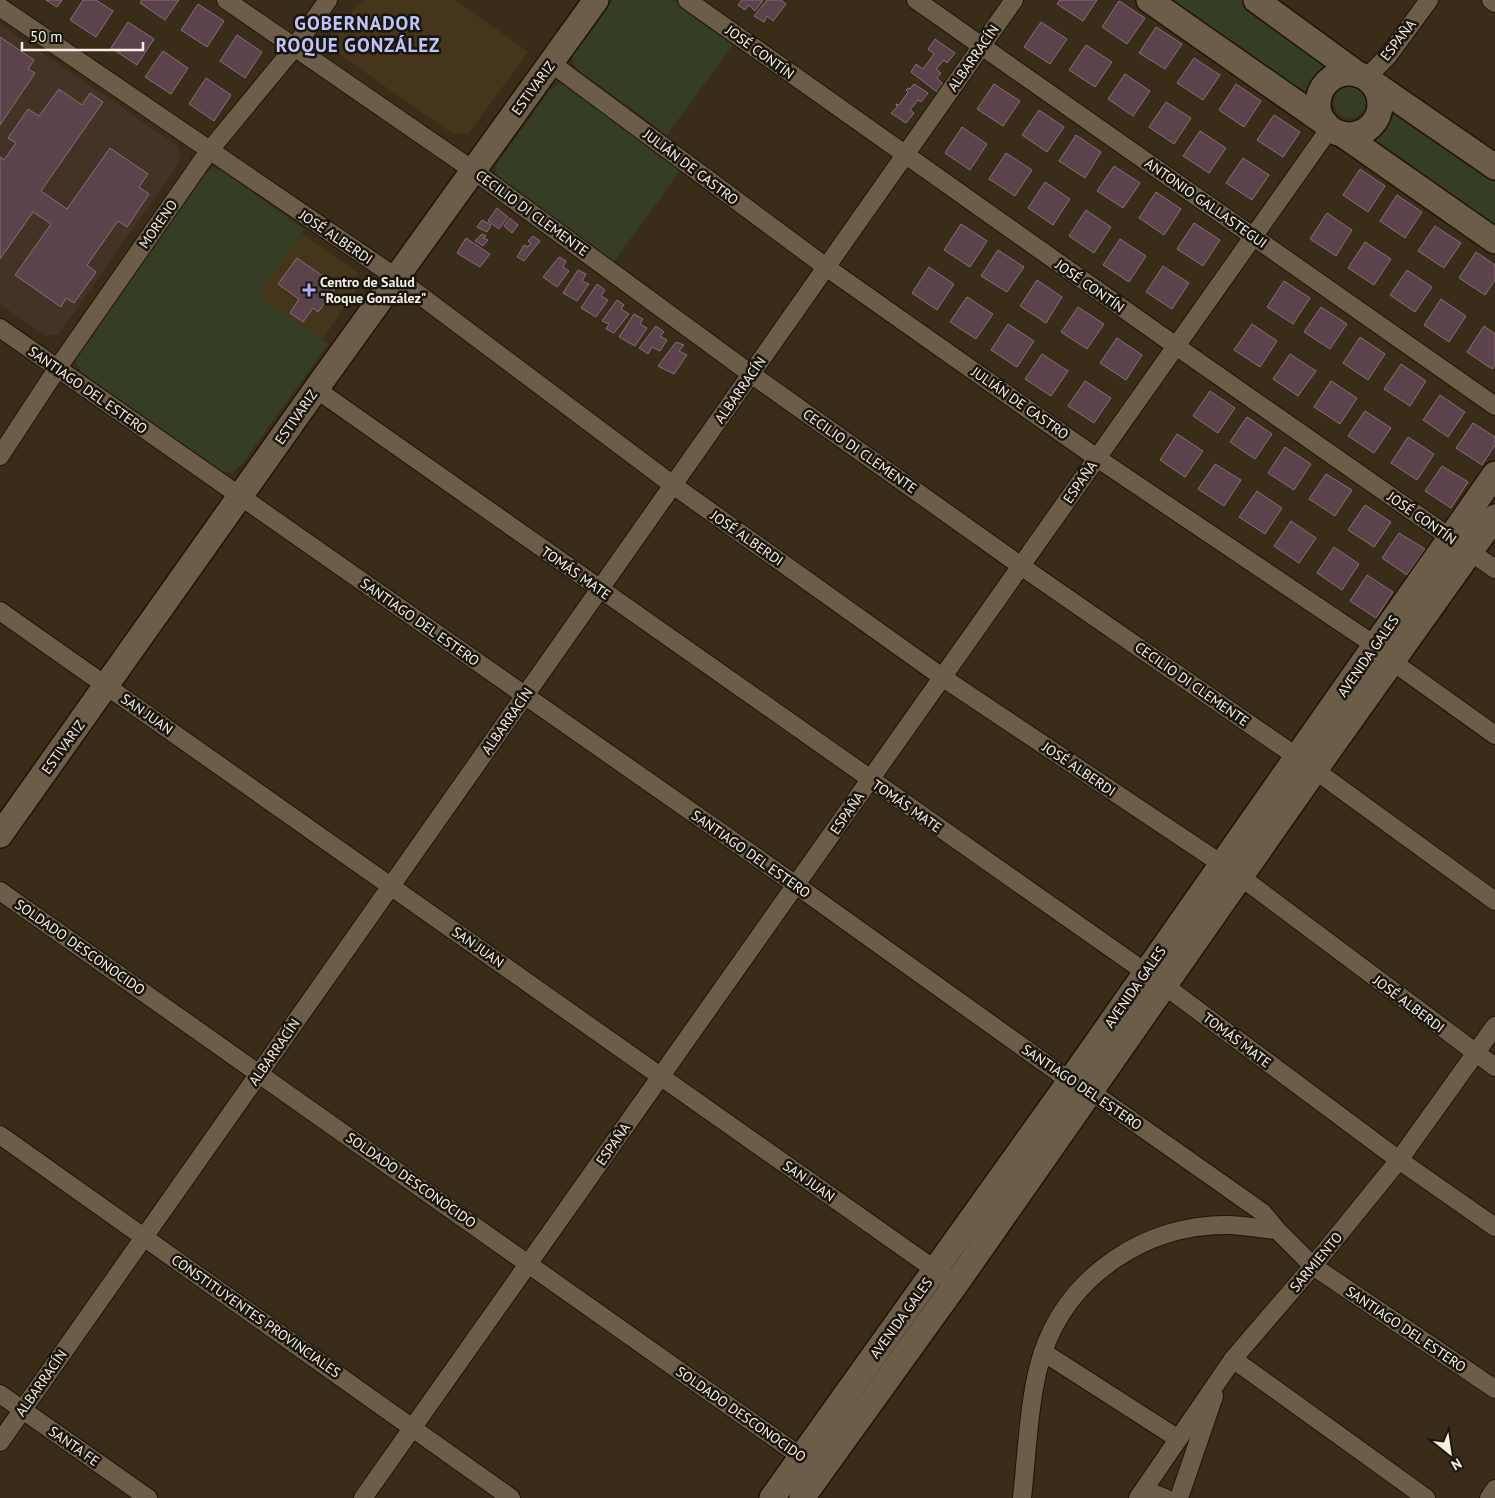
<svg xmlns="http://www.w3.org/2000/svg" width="1495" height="1498" viewBox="0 0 1495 1498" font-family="'PT Sans',sans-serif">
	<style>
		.built { fill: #45361b }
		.education { fill: #423326 }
		.green { fill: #353e24 }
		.building { fill: #5c434b; stroke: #886d76 }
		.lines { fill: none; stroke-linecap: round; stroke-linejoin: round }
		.street-casing { stroke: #201503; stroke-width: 20 }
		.secondary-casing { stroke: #201503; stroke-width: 28 }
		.street { stroke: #6b5d48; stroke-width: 18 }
		.secondary { stroke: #6b5d48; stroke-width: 25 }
		.poi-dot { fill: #a8b0fc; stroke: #1b160d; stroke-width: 2 }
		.labels { text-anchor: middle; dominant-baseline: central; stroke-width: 5; stroke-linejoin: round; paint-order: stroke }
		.street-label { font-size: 14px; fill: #f9f1e5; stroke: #1b160d }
		.poi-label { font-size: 14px; font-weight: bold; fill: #f9f1e5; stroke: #1b160d; text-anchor: start }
		.district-label { font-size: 19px; font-weight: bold; letter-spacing: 1px; fill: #bec5fe; stroke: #1b160d }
	</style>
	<rect width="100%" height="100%" fill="#392d19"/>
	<!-- built -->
	<g class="built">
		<path d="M363,0H455L528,52L469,133L453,134L323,43Z"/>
		<path d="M301,233L357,272L360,285L322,340L258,294Z"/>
	</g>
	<!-- education -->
	<path class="education" d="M0,24L178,146L181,160L59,334L46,336L0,304Z"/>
	<!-- green -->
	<g class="green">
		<path d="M613,0H674L734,43L667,135L577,69L573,63V55Z"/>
		<path d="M1168,0H1241L1336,66L1319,81L1312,100Z"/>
		<path d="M558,84L567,86L682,168L613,263L502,183L496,175V165L550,90Z"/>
		<circle cx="1350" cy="102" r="16"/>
		<path d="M1389,103L1495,178V229L1366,138L1382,125Z"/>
		<path d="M214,168L222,171L304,229L258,294L328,344L242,464L232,473L219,471L82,373L76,364L77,354L206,173Z"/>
	</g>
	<!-- building -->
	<g class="building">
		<path d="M46,0H62L57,7Z"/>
		<path d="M83,0H96L113,11L96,37L70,20Z"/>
		<path d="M142,0H179L165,20L140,3Z"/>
		<path d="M742,0H763L755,11L749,5L745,10L738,5Z"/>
		<path d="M767,0H781L786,4L773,21L767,16L764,22L754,16Z"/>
		<path d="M1060,0H1097L1083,21L1057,4Z"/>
		<path d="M1119,1L1145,18L1127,44L1102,27Z"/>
		<path d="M198,4L224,21L207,47L181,30Z"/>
		<path d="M128,22L154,39L137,65L111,48Z"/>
		<path d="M1041,22L1067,39L1050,64L1024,47Z"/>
		<path d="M1156,27L1182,44L1165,69L1139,53Z"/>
		<path d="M237,35L262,52L245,78L220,61Z"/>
		<path d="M0,37L34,60L28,69L35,73L0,125Z"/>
		<path d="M935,39L955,53L947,63L944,60L936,69L941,73L937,78L944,85L937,92L911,72L916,64L923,69L934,54L928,49Z"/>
		<path d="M1086,45L1112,62L1095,87L1069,70Z"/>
		<path d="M163,51L188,68L171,94L145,77Z"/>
		<path d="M1194,58L1220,75L1203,100L1177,83Z"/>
		<path d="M1125,74L1150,91L1133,116L1108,99Z"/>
		<path d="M206,78L231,95L214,121L189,104Z"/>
		<path d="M914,84L928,93L921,102L918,100L910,110L914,113L906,123L891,113L897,107L896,104L899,105L908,92L906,90L908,88L910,89Z"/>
		<path d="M994,84L1020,101L1003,126L977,109Z"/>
		<path d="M1236,84L1261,101L1244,127L1219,110Z"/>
		<path d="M59,89L82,105L90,93L103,102L41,191L67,209L110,148L148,174L139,187L149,194L127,227L118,221L87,265L96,272L74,303L66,298L61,307L15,275L51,224L33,212L0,259V157L4,160L16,143L8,138L28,109L39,116Z"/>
		<path d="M1166,102L1191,118L1174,144L1149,127Z"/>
		<path d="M1039,110L1064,127L1047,152L1022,135Z"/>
		<path d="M1274,115L1300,132L1283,157L1257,140Z"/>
		<path d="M962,127L987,144L970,170L945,153Z"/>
		<path d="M1200,131L1226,148L1209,173L1183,156Z"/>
		<path d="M1076,135L1101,152L1085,178L1059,161Z"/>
		<path d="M1006,153L1032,170L1015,196L989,179Z"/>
		<path d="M1243,158L1269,175L1252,200L1226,183Z"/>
		<path d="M1114,166L1140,183L1123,208L1097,191Z"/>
		<path d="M1360,169L1385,186L1368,212L1343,195Z"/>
		<path d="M1045,182L1070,199L1053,225L1028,208Z"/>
		<path d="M1156,192L1181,209L1164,235L1139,218Z"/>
		<path d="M1397,195L1422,212L1405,238L1380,221Z"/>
		<path d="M497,208L508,217L499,229L488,221Z"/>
		<path d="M1086,210L1111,227L1094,253L1069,236Z"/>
		<path d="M1327,213L1352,230L1336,256L1310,239Z"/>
		<path d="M510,218L518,225L512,233L504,226Z"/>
		<path d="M482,220L491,225L487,232L477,227Z"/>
		<path d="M1194,223L1220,240L1203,266L1177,249Z"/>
		<path d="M961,224L987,241L970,267L944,250Z"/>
		<path d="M1435,226L1461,243L1444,268L1418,251Z"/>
		<path d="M482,234L486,236L483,238L488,240L483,246L475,241Z"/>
		<path d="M533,236L540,241L524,261L517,257L524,245L528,247L531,243L528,241Z"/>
		<path d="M466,238L490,254L480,267L457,253Z"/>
		<path d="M1120,239L1146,256L1129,282L1103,265Z"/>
		<path d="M1365,242L1391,259L1374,285L1348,268Z"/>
		<path d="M998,250L1024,267L1007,292L981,276Z"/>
		<path d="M1476,252L1495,265V280L1485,295L1459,278Z"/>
		<path d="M559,257L566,261L563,267L569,271L557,287L543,277Z"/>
		<path d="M297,258L337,286L318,312L313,308L303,322L290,313L299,299L278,284Z"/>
		<path d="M1163,266L1189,283L1172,309L1146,292Z"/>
		<path d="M929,267L954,284L937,310L912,293Z"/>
		<path d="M578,270L586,274L582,281L589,284L577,301L563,293Z"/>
		<path d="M1407,270L1432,287L1415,312L1390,295Z"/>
		<path d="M1037,280L1062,297L1046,323L1020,306Z"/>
		<path d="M1284,281L1310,298L1293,324L1267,307Z"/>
		<path d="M597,284L605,290L601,296L608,300L596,317L581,308Z"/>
		<path d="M967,297L993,314L976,339L950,322Z"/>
		<path d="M1441,299L1466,316L1449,342L1424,325Z"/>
		<path d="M617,300L624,305L621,309L629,314L614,333L606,329L609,324L602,321Z"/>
		<path d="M1078,307L1104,324L1087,349L1061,332Z"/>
		<path d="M1321,307L1347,324L1330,349L1304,332Z"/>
		<path d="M634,314L643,319L640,324L647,328L635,346L619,337Z"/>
		<path d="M1008,324L1034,341L1017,367L991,350Z"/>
		<path d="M1252,324L1277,341L1260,367L1234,350Z"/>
		<path d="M656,326L664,332L660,336L667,340L660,351L652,347L648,354L639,348Z"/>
		<path d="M1484,326L1495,334V365L1492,369L1467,352Z"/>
		<path d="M1360,337L1385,354L1368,380L1343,363Z"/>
		<path d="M1117,338L1142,355L1126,380L1100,363Z"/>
		<path d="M676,342L684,345L679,351L687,355L674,374L658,366Z"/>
		<path d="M1042,354L1068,371L1051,396L1025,379Z"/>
		<path d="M1290,354L1316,371L1298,396L1273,379Z"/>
		<path d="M1401,364L1426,381L1410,406L1384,389Z"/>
		<path d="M1085,381L1111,398L1094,423L1068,406Z"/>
		<path d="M1331,381L1357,398L1340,424L1314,407Z"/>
		<path d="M1210,391L1235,408L1218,433L1193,416Z"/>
		<path d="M1440,395L1465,412L1448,437L1423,420Z"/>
		<path d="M1365,411L1391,428L1374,453L1348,436Z"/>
		<path d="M1247,417L1272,434L1255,459L1230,442Z"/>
		<path d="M1473,423L1495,437V445L1482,465L1456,448Z"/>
		<path d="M1177,434L1203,451L1185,477L1160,460Z"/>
		<path d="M1408,437L1434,454L1417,480L1391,463Z"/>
		<path d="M1285,447L1311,464L1294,490L1268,473Z"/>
		<path d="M1215,464L1241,480L1224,506L1198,489Z"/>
		<path d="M1442,466L1468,482L1451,508L1425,491Z"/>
		<path d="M1326,474L1352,490L1335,516L1309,499Z"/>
		<path d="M1257,491L1282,508L1265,534L1239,517Z"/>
		<path d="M1365,505L1391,522L1374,547L1348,530Z"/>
		<path d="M1291,521L1316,538L1299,563L1274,546Z"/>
		<path d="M1399,533L1425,549L1407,575L1382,558Z"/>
		<path d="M1334,547L1359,564L1342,590L1317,573Z"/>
		<path d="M1367,575L1393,592L1376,618L1350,601Z"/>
	</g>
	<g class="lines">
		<defs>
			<g id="street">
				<path d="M226,0L474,171L751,374L1021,566L1297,757L1495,901"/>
				<path d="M687,0L1176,346L1495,569"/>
				<path d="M916,0L1495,406"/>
				<path d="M1491,0L1495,3"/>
				<path d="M0,7L397,278L673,485L942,677L1241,877L1495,1067"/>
				<path d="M551,63L826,267L1097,458L1376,646L1393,662L1495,735"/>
				<path d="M1366,78L1388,56L1429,0"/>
				<path d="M0,328L796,885L1070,1081L1090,1091L1262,1212L1277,1230L1313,1266L1495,1389"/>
				<path d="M316,389L1165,986L1399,1160L1495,1227"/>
				<path d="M0,456L57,369L209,151L294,48L328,0"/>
				<path d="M0,611L944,1276"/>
				<path d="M0,891L810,1463"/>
				<path d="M0,1135L511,1498"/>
				<path d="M1043,1352L1177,1438"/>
				<path d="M1233,1359L1426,1498"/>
				<path d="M0,1394L148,1498"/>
				<path d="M0,1442L1014,0"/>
				<path d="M1144,1490L1165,1498"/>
				<path d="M363,1498L1330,128"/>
				<path d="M1022,1498C1027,1454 1029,1392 1043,1352C1070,1274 1147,1224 1228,1225C1244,1225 1261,1229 1277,1230"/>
				<path d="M1138,1498L1233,1359L1313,1266L1399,1160L1495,1026"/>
				<path d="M1179,1498L1214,1396"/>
				<path d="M1489,1498L1495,1489"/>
			</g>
			<g id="secondary">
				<path d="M1149,0L1325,123"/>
				<path d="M1256,0L1359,75"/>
				<circle cx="1349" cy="104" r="31"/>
				<path d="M1369,80L1495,167"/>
				<path d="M1342,134L1495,241"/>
				<path d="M0,835L316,389L596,0"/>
				<path d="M772,1498L1070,1081L1495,474"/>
				<path d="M802,1498L956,1284L1315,770L1495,517"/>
			</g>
		</defs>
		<!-- street casing -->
		<use href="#street" class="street-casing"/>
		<!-- secondary casing -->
		<use href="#secondary" class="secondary-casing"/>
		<!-- street -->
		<use href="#street" class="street"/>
		<!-- secondary -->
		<use href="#secondary" class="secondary"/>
	</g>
	<!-- markers -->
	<path class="poi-dot" d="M306.5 282.5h5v5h5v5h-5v5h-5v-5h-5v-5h5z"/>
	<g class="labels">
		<!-- street labels -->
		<g class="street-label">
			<text transform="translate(1398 40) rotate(-52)">ESPAÑA</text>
			<text transform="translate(760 52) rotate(36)">JOSÉ CONTÍN</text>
			<text transform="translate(973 58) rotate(-55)">ALBARRACÍN</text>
			<text transform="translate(533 88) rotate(-54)">ESTIVARIZ</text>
			<text transform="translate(691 167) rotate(37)">JULIÁN DE CASTRO</text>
			<text transform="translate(1206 203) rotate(35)">ANTONIO GALLASTEGUI</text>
			<text transform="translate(532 213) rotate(36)">CECILIO DI CLEMENTE</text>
			<text transform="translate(158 224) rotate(-55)">MORENO</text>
			<text transform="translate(336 237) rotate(34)">JOSÉ ALBERDI</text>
			<text transform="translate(1090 286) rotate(35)">JOSÉ CONTÍN</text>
			<text transform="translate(88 390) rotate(35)">SANTIAGO DEL ESTERO</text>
			<text transform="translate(740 390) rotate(-55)">ALBARRACÍN</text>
			<text transform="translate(1020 403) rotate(35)">JULIÁN DE CASTRO</text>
			<text transform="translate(296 417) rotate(-55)">ESTIVARIZ</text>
			<text transform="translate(860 451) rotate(35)">CECILIO DI CLEMENTE</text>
			<text transform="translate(1080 482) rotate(-55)">ESPAÑA</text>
			<text transform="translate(1422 518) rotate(35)">JOSÉ CONTÍN</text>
			<text transform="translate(747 538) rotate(35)">JOSÉ ALBERDI</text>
			<text transform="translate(576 573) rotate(35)">TOMÁS MATE</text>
			<text transform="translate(420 622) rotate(35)">SANTIAGO DEL ESTERO</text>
			<text transform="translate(1368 656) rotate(-55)">AVENIDA GALES</text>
			<text transform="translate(1192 684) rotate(35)">CECILIO DI CLEMENTE</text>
			<text transform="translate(147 714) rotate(35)">SAN JUAN</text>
			<text transform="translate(507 721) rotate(-55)">ALBARRACÍN</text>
			<text transform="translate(63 747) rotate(-54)">ESTIVARIZ</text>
			<text transform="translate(1079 769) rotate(34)">JOSÉ ALBERDI</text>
			<text transform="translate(907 806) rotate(35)">TOMÁS MATE</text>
			<text transform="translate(847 813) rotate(-55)">ESPAÑA</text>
			<text transform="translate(751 854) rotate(35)">SANTIAGO DEL ESTERO</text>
			<text transform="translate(80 947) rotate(35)">SOLDADO DESCONOCIDO</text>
			<text transform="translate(478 947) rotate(35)">SAN JUAN</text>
			<text transform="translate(1135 987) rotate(-55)">AVENIDA GALES</text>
			<text transform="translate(1409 1004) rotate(37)">JOSÉ ALBERDI</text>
			<text transform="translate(1237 1040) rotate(37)">TOMÁS MATE</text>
			<text transform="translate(274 1052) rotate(-55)">ALBARRACÍN</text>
			<text transform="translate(1082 1087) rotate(34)">SANTIAGO DEL ESTERO</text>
			<text transform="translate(613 1144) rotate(-55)">ESPAÑA</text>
			<text transform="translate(411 1180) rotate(35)">SOLDADO DESCONOCIDO</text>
			<text transform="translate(809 1181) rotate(35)">SAN JUAN</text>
			<text transform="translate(1316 1262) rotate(-50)">SARMIENTO</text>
			<text transform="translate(256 1316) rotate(35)">CONSTITUYENTES PROVINCIALES</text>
			<text transform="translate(901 1318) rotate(-54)">AVENIDA GALES</text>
			<text transform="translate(1406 1329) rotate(34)">SANTIAGO DEL ESTERO</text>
			<text transform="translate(41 1383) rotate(-55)">ALBARRACÍN</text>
			<text transform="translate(741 1414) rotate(35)">SOLDADO DESCONOCIDO</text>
			<text transform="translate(74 1446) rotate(35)">SANTA FE</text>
		</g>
		<!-- poi labels -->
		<g class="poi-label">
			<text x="320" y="282">Centro de Salud<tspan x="320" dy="16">"Roque González"</tspan></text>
		</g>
		<!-- district labels -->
		<g class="district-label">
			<text x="358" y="23">GOBERNADOR<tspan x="358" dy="22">ROQUE GONZÁLEZ</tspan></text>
		</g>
	</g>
	<!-- north arrow -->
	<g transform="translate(1450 1453) rotate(150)" stroke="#1b160d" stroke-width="4" paint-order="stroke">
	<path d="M0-4L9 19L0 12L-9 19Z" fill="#f9f1e5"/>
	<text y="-8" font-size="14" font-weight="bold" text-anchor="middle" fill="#f9f1e5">N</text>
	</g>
	<!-- scale -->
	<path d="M22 42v8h121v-8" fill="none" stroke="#f9f1e5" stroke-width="2.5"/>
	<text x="30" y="42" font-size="15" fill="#f9f1e5" stroke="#1b160d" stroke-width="4" paint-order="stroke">50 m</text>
</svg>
